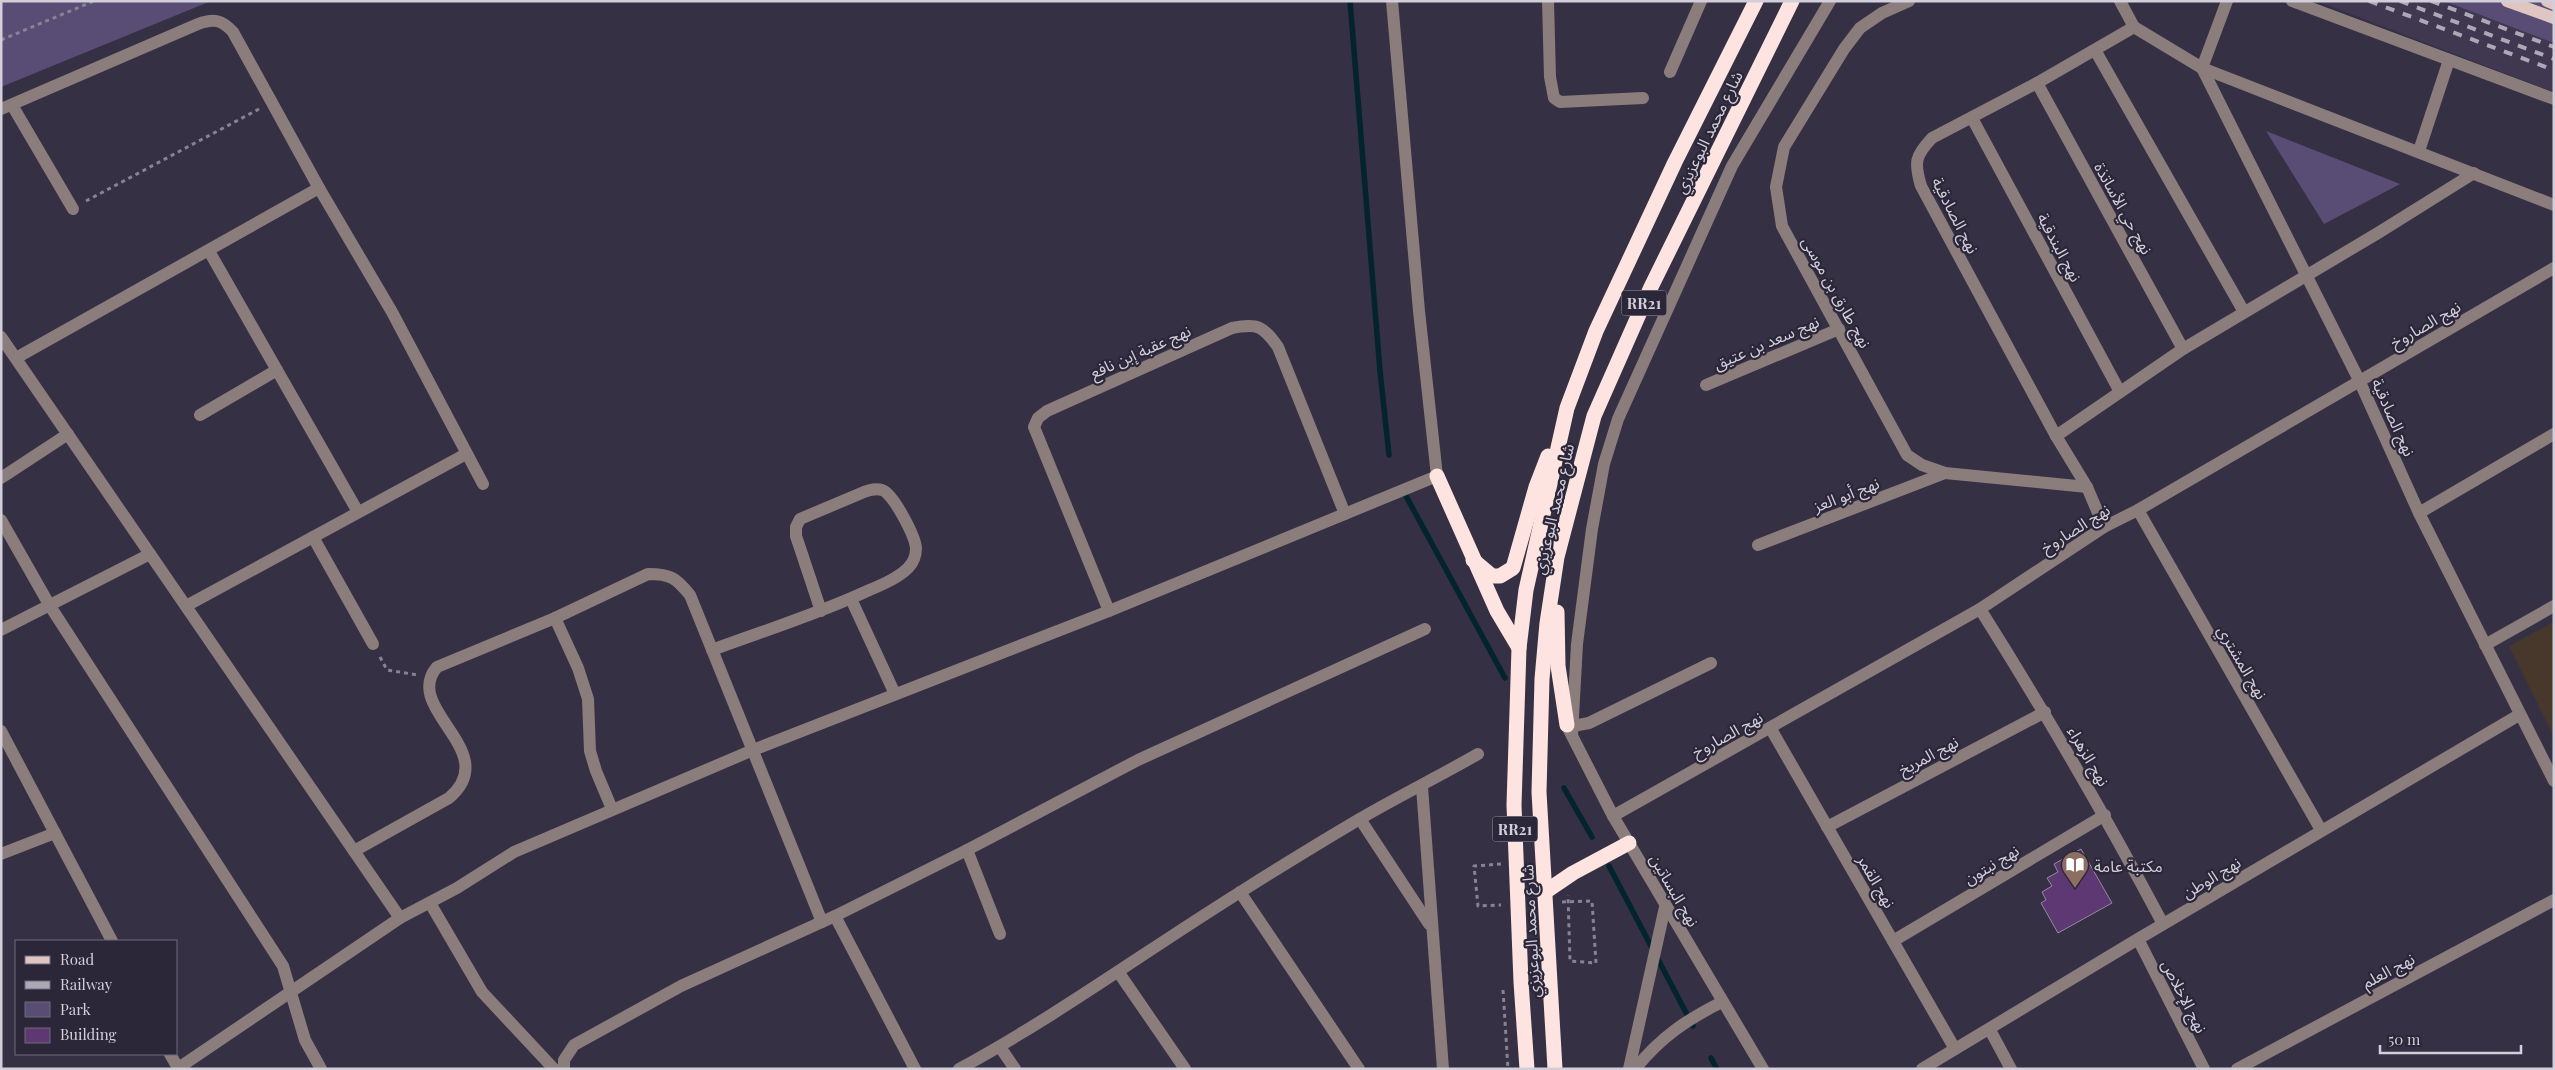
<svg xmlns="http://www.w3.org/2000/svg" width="2555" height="1070" viewBox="0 0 2555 1070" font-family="'Playfair Display','Noto Sans Arabic',serif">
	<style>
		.built { fill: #403751 }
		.education { fill: #48382c }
		.green { fill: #5a4d75 }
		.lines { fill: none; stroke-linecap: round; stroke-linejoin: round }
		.stream { stroke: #03242d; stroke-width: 5.5 }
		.building { fill: #5d3873; stroke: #95889e }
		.path { stroke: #878393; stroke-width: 3; stroke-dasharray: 4 4; stroke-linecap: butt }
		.minor { stroke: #8a7d7b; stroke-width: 12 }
		.major { stroke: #e0c6c2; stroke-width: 12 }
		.highway { stroke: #fee4e1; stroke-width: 15 }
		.rail { stroke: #aca9b7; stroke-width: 4; stroke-dasharray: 9 9; stroke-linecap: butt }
		.labels { text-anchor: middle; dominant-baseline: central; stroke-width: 4.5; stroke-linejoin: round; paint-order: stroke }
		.shield { fill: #2c2639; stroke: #a09caa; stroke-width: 1 }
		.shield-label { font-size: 15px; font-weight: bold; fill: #d2cfdb }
		.street-label { font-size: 16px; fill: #d2cfdb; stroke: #2c2639 }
		.poi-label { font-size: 16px; fill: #d2cfdb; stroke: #2c2639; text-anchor: start }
	</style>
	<rect width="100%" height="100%" fill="#363044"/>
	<!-- built -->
	<path class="built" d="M2317,1H2444L2554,43V92Z"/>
	<!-- education -->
	<path class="education" d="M2554,622V737L2509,646Z"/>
	<!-- green -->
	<g class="green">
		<path d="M1,1H211L1,87Z"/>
		<path d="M2444,1H2554V43Z"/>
		<path d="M2266,131L2400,184L2324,224Z"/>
	</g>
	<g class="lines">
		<!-- stream -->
		<g class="stream">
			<path d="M1350,1L1380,371L1389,455"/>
			<path d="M1406,496L1505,678"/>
			<path d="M1564,788L1592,837"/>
			<path d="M1609,866L1693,1026"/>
			<path d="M1711,1058L1717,1069"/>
		</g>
	</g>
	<!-- building -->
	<path class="building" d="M2081,849L2112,903L2058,933L2041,903L2046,900L2042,892L2052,886L2047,878L2058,872L2054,864Z"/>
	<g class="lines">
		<!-- path -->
		<g class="path">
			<path d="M1,40L94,1"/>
			<path d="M86,201L259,109"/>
			<path d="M380,657L387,670L418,675"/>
			<path d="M1501,864L1474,866L1478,906L1501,905"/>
			<path d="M1562,902L1592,901L1596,963L1570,961L1568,895"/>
			<path d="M1503,990L1508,1069"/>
		</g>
		<!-- minor -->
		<g class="minor">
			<path d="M1548,1L1550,77L1554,98L1560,102L1643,98"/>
			<path d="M1909,1L1882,13L1860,28L1844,49L1784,147L1776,187L1782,226L1907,455L1922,465L1945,473L2087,487"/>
			<path d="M2120,1L2134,27"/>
			<path d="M2227,1L2202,68L2359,380L2419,513L2554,781"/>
			<path d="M2292,1L2554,99"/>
			<path d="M2134,27L2202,68L2554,205"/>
			<path d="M2095,50L2244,312"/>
			<path d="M1670,72L1701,1"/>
			<path d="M2037,83L2183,349"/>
			<path d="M12,105L73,209"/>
			<path d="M1,109L198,24C214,18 222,20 233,32L319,188L392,312L483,484"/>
			<path d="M1972,118L2120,392"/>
			<path d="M2419,151L2449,60"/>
			<path d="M209,251L358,512"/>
			<path d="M1,337L400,918"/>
			<path d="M16,358L319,188"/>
			<path d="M1706,385L1839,329"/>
			<path d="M200,415L277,370"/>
			<path d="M2056,436L2183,349L2378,233L2474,173"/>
			<path d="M1,478L68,434"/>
			<path d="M2138,510L2321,830"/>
			<path d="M2419,513L2554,434"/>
			<path d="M1,520L50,606L283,966L305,1040L321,1069"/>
			<path d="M2104,527L2087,487L2056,436L1921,186C1914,162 1915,156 1932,138L2037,83L2134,27"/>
			<path d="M313,537L373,644"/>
			<path d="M1758,545L1945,473"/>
			<path d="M851,599L895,694"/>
			<path d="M186,606L466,454"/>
			<path d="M1980,609C2045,712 2106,817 2163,924"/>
			<path d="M1109,611L1034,427L1038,418L1047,411L1232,328C1258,323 1263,326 1278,347L1345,514"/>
			<path d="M555,618L578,668L588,699L590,751L596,771L612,809"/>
			<path d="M1,630L150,554"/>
			<path d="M2485,645L2554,606"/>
			<path d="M712,650C763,631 815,615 865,592C879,586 897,579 908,568C913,563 916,555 916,548C915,536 893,493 882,490C876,488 870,490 864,492L800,519L796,527V536L821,611"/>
			<path d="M1573,726L1589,723L1711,663"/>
			<path d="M1568,728L1613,816L1763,1069"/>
			<path d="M1771,729L1955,1049"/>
			<path d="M1,731L112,941"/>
			<path d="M1572,735L1577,644L1592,529L1604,464L1618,419L1732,166L1830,1"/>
			<path d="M1422,787L1443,1069"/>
			<path d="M1613,816L1980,609L2104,527L2138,510L2554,268"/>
			<path d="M1360,819L1429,924"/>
			<path d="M1827,827L2045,712"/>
			<path d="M967,850L1000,934"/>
			<path d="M354,851L449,798C504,751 401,709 437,667L555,618L648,574C671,574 676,578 690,595L822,922"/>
			<path d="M1,854L55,833"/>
			<path d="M1240,892L1359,1069"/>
			<path d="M430,903L482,992L554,1069"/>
			<path d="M835,916L915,1069"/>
			<path d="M2138,939L2204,1069"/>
			<path d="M1893,941L2105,815"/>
			<path d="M1119,973L1185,1069"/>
			<path d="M1990,1030L2011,1069"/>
			<path d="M1000,1047L1015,1069"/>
			<path d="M170,1054L178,1068"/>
			<path d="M177,1069L400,918L457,888L514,852L753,750L1109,611L1437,476L1419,311L1392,1"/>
			<path d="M564,1069V1060L574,1045L681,986L835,916L967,850L1138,760L1425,629"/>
			<path d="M959,1069C1057,1016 1147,950 1242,891C1280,867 1319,843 1358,820C1397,797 1438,777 1478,754"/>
			<path d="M1629,1069L1665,907"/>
			<path d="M1635,1069C1661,1037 1686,1020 1722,1002"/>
			<path d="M1922,1069L2138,939L2519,715"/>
			<path d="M2237,1069L2554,900"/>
		</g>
		<!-- major -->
		<g class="major">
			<path d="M2507,1L2554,18"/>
			<path d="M2547,1L2554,4"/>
		</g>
		<!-- highway -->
		<g class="highway">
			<path d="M1437,476L1497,611L1519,648"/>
			<path d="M1473,560L1492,576H1500L1513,568L1536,487L1548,456"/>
			<path d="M1557,612L1558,666L1567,725"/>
			<path d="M1545,892L1573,873L1629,843"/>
			<path d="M1527,1069L1521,982L1514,805L1519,648L1526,590L1567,408L1596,331L1675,162L1756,1"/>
			<path d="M1555,1069L1539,792L1542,679L1547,623L1557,557L1594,416L1651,287L1792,1"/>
		</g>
		<!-- rail -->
		<g class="rail">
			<path d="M2369,1L2554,70"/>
			<path d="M2400,1L2554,59"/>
			<path d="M2431,1L2554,47"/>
		</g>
	</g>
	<!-- icons -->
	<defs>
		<symbol id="library-pin" viewBox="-11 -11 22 30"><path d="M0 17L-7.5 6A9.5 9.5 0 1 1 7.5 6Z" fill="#8d6e63" stroke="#2c2639"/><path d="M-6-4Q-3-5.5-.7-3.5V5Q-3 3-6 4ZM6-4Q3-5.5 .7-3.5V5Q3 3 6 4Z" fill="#fff"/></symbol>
	</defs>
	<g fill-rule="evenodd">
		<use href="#library-pin" x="2059" y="849" width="32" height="43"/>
	</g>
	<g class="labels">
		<!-- shield labels -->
		<g class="shield">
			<rect x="1621.5" y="290.5" width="45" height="25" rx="4"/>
			<rect x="1492.5" y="816.5" width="45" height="25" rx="4"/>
		</g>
		<g class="shield-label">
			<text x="1644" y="303">RR21</text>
			<text x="1515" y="829">RR21</text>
		</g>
		<!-- street labels -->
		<g class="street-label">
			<text transform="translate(1708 132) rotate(-64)">شارع محمد البوعزيزي</text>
			<text transform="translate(2124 208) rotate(61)">نهج حي الأساتذة</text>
			<text transform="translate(1956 215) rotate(63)">نهج الصادقية</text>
			<text transform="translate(2060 247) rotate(62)">نهج البندقية</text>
			<text transform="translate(1837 292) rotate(61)">نهج طارق بن موسى</text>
			<text transform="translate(2425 324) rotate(-30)">نهج الصاروخ</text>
			<text transform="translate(1766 342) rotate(-23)">نهج سعد بن عتيق</text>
			<text transform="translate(1140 351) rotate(-24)">نهج عقبة إبن نافع</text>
			<text transform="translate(2394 417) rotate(66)">نهج الصادقية</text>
			<text transform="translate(1846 494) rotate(-21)">نهج أبو العز</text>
			<text transform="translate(1553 509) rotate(-77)">شارع محمد البوعزيزي</text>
			<text transform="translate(2075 528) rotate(-32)">نهج الصاروخ</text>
			<text transform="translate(2243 662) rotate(60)">نهج المشتري</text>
			<text transform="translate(1727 734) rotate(-29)">نهج الصاروخ</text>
			<text transform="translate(1928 755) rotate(-28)">نهج المريخ</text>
			<text transform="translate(2089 756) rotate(60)">نهج الزهراء</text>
			<text transform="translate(1991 864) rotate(-31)">نهج نبتون</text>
			<text transform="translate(2211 877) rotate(-31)">نهج الوطن</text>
			<text transform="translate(1877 881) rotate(60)">نهج القمر</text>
			<text transform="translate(1675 890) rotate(60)">نهج البساتين</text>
			<text transform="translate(1530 931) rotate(-93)">شارع محمد البوعزيزي</text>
			<text transform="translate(2388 970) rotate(-28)">نهج العلم</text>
			<text transform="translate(2185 996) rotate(63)">نهج الإخلاص</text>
		</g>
		<!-- poi labels -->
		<g class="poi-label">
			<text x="2094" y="865">مكتبة عامة</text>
		</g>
	</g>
	<!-- border -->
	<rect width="2555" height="1070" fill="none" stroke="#d2cfdb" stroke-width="5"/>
	<!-- legend -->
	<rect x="15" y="940" width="162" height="115" fill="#2c2639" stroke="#6e6a7a"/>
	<rect x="25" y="956" width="25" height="8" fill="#e0c6c2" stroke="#6e6a7a"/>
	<text x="60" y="965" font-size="15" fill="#d2cfdb">Road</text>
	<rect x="25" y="981" width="25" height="8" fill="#aca9b7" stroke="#6e6a7a"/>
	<text x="60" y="990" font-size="15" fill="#d2cfdb">Railway</text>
	<rect x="25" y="1002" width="25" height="15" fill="#5a4d75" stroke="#6e6a7a"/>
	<text x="60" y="1015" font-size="15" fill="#d2cfdb">Park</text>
	<rect x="25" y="1028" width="25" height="15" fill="#5d3873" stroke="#6e6a7a"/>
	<text x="60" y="1040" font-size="15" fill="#d2cfdb">Building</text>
	<!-- scale -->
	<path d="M2380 1045v8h141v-8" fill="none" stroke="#d2cfdb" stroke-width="2.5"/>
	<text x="2388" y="1045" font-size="15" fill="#d2cfdb" stroke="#2c2639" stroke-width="4" paint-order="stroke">50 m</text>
</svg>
